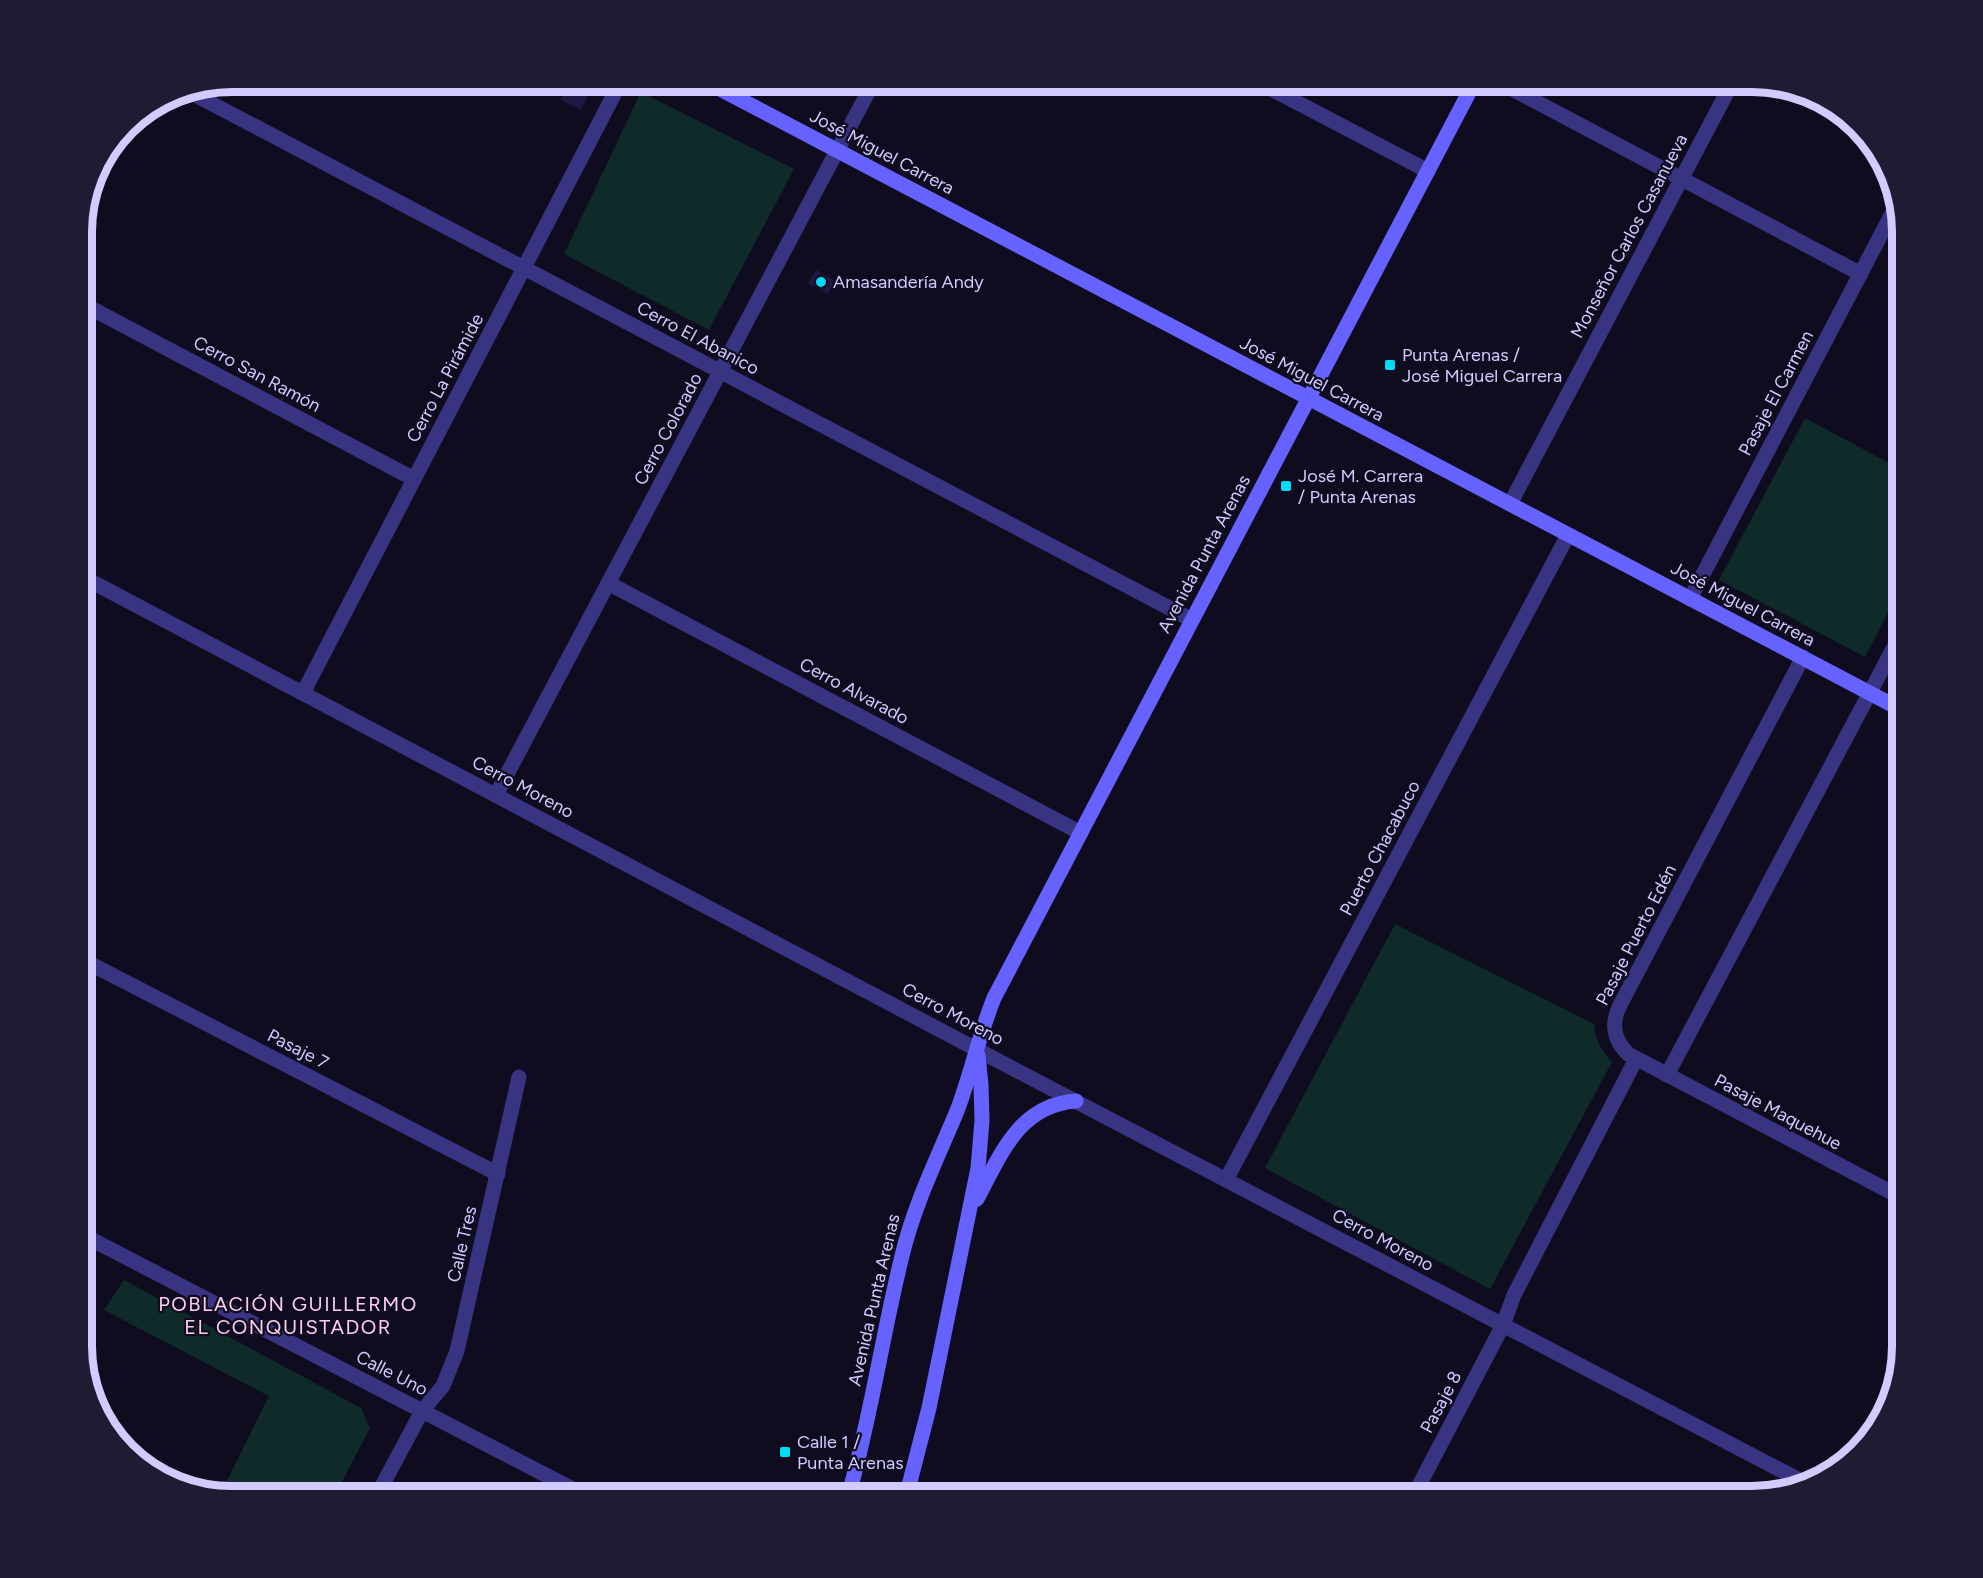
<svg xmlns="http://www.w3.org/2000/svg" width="1983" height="1578" viewBox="0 0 1983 1578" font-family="Figtree,sans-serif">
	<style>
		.green { fill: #0e2a29 }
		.building { fill: #201742 }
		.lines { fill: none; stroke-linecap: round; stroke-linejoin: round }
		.street { stroke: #383481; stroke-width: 15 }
		.secondary { stroke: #6662ff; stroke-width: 15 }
		.poi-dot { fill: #00dcf6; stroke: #0f0c20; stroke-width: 2 }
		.labels { text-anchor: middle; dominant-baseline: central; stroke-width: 4.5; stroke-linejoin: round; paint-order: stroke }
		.street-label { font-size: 18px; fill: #d1cbff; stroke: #0f0c20 }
		.poi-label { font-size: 18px; fill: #d1cbff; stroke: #0f0c20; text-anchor: start }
		.neighbourhood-label { font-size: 20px; letter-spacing: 1.5px; fill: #ffcdec; stroke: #0f0c20 }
		.rim { fill: none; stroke: #d1cbff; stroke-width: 8 }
	</style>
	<rect width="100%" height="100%" fill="#0f0c20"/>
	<!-- green -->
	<g class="green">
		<path d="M641,92L794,169L709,330L564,254Z"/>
		<path d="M1805,418L1902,470V586L1865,657L1719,580Z"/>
		<path d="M1395,924L1594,1024C1595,1040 1601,1050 1612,1062L1490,1289L1265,1168Z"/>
		<path d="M124,1280L361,1408L370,1428L334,1497H231L220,1495L269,1396L104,1310Z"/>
	</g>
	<!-- building -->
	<g class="building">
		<path d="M570,81H582L593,86L581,110L561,100Z"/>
		<path d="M816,270L835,281L828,294L808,283Z"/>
	</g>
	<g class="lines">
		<!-- street -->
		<g class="street">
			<path d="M1256,81L1428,171"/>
			<path d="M1497,81L1861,274"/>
			<path d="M186,90L1192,620"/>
			<path d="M81,303L414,479"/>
			<path d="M1510,504L1733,81"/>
			<path d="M81,576L1010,1067L1807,1484"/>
			<path d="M608,583L1081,833"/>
			<path d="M1690,599L1896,206"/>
			<path d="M1803,657L1619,1007C1611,1025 1614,1040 1628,1054L1902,1198"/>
			<path d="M303,693L621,81"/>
			<path d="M496,795L874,81"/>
			<path d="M81,959L498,1174"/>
			<path d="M1667,1075L1902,632"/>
			<path d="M1226,1180L1568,535"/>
			<path d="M81,1234L588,1497"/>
			<path d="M376,1497L422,1411L443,1386L457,1351L519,1077"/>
			<path d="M1413,1497L1503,1325L1514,1295L1636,1059"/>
		</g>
		<!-- secondary -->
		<g class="secondary">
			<path d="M705,81L1902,710"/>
			<path d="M977,1199C1001,1154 1019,1105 1076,1101"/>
			<path d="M848,1497C871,1418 882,1336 902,1256C914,1205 937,1159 957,1111C971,1074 979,1035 994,998L1475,81"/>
			<path d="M906,1497L929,1408L978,1168L982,1121L981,1085L978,1055"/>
		</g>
	</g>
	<!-- markers -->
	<g class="poi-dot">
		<circle cx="821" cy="282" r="6"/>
		<rect x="1384" y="359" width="12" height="12" rx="3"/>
		<rect x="1280" y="480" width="12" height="12" rx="3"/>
		<rect x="779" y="1446" width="12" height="12" rx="3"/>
	</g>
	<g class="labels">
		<!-- street labels -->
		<g class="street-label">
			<text transform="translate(882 152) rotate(28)">José Miguel Carrera</text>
			<text transform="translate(1629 236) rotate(-62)">Monseñor Carlos Casanueva</text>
			<text transform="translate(698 338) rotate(28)">Cerro El Abanico</text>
			<text transform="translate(257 374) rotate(28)">Cerro San Ramón</text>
			<text transform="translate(445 378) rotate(-62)">Cerro La Pirámide</text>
			<text transform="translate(1312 379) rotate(28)">José Miguel Carrera</text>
			<text transform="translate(1776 393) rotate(-62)">Pasaje El Carmen</text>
			<text transform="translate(668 429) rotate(-62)">Cerro Colorado</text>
			<text transform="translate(1204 554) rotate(-62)">Avenida Punta Arenas</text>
			<text transform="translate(1743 604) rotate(28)">José Miguel Carrera</text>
			<text transform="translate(854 691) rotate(28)">Cerro Alvarado</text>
			<text transform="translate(523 787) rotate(28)">Cerro Moreno</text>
			<text transform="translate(1380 848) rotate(-62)">Puerto Chacabuco</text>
			<text transform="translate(1636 935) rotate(-63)">Pasaje Puerto Edén</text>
			<text transform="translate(953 1014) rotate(28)">Cerro Moreno</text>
			<text transform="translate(298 1049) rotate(27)">Pasaje 7</text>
			<text transform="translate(1778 1112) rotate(28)">Pasaje Maquehue</text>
			<text transform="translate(1383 1240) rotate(28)">Cerro Moreno</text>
			<text transform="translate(462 1244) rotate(-77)">Calle Tres</text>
			<text transform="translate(874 1300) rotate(-77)">Avenida Punta Arenas</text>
			<text transform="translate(392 1373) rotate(27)">Calle Uno</text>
			<text transform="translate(1441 1402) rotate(-62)">Pasaje 8</text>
		</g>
		<!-- poi labels -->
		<g class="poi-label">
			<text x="833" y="282">Amasandería Andy</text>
			<text x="1402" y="355">Punta Arenas /<tspan x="1402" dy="21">José Miguel Carrera</tspan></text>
			<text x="1298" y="476">José M. Carrera<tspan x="1298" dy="21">/ Punta Arenas</tspan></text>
			<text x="797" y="1442">Calle 1 /<tspan x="797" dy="21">Punta Arenas</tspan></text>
		</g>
		<!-- neighbourhood labels -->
		<g class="neighbourhood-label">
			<text x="288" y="1304">POBLACIÓN GUILLERMO<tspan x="288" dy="23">EL CONQUISTADOR</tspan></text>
		</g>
	</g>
	<!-- crop -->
	<path d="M0 0H1983V1578H0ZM232 92H1752A140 140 0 0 1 1892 232V1346A140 140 0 0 1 1752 1486H232A140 140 0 0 1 92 1346V232A140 140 0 0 1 232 92Z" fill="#1f1b32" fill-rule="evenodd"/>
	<path class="rim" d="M232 92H1752A140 140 0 0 1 1892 232V1346A140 140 0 0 1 1752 1486H232A140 140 0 0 1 92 1346V232A140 140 0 0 1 232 92Z"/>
</svg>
